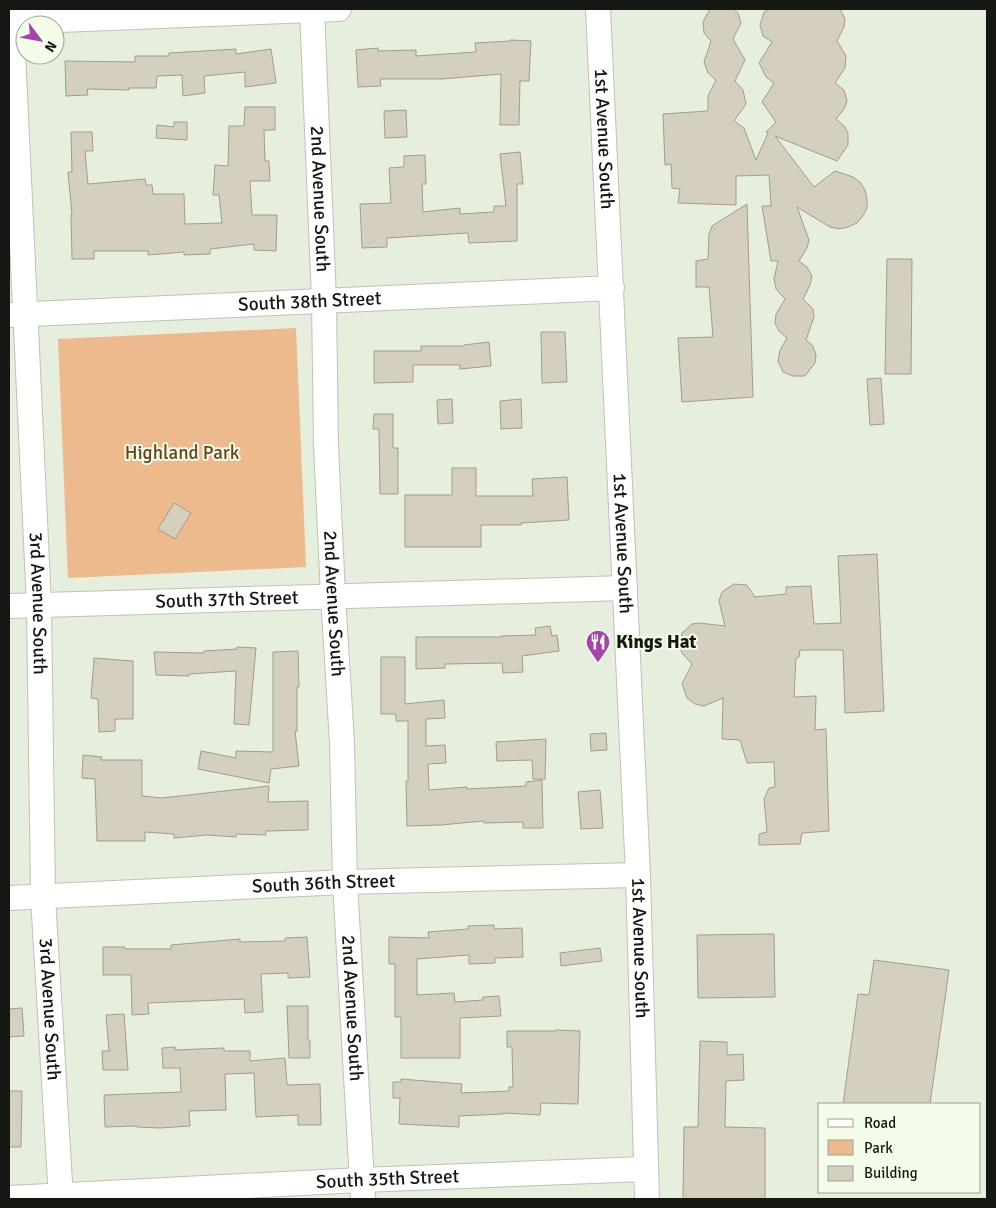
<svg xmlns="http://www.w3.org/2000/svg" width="996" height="1208" viewBox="0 0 996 1208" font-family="Signika,sans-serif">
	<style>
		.green { fill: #edba8d }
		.building { fill: #d5d0be; stroke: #a19c8b }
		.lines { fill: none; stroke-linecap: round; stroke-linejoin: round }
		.minor-casing { stroke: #bcc4b4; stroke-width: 26 }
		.minor { stroke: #fff; stroke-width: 24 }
		.labels { text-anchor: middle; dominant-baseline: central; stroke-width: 4; stroke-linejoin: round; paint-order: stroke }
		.street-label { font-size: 19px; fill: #151812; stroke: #f4fcea }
		.park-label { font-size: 19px; fill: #69421b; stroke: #f4fcea }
		.poi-label { font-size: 19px; font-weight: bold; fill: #151812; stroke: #f4fcea; text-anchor: start }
	</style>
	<rect width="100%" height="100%" fill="#e6efdd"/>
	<!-- green -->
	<path class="green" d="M296,328L306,567L68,578L58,339Z"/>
	<!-- building -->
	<g class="building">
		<path d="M710,9H734L738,13L741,23L733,39L745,60L735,81L743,90L746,104L734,121L744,128L756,160L768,133L766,132L776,122L762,102L774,83L766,77L759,63L772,42L763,36L760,25L764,12L769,9H840L845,19L844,27L837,41L846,56L845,68L835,83L844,90L847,101L844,109L836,119L845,127L848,134V145L837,161L775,136L814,187L835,171L853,177L860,182L865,190L867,199V208L863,216L857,223L848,227L839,229L830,227L797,207L809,240L807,248L799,261L807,267L812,276L810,285L803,299L813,309L814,317L806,340L813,346L816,355L815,363L805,376H793L783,372L778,361L780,350L787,338L779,331L775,323L776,314L785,299L776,289L774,279L778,261H771L762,206H771L769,175L736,176V205L678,203L680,189L672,188L671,164L665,165L663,114L708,111V96L716,80L708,73L704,62L711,41L704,33L703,22Z"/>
		<path d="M510,40L531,41L529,81H520L519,125H500L501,74L441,79H380L381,86L358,87L356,50L378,48V51L416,50V56L476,52L475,43L510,41Z"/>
		<path d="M236,49V54L271,49L276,83L245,87V72L204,76L205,93L183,96L182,75L157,76L156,88H129V90L87,89L88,95L66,96L65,61L135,62V56H169V53Z"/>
		<path d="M245,107H275V130H264L265,161H269L270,181H250L252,215H277L276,251L254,250V244L210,249V254L184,255V252L148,255V251H94V259H72L71,215H72L68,172H72L71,132H92L93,151H85L88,184L145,179L146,185H152L153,194H184L185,224L222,223L219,195H213L215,165L228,166L229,126H244Z"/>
		<path d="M406,110L407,137L385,138L384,111Z"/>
		<path d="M174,122H187V140L156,138L157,125L174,127Z"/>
		<path d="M520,152L523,184H517V241L469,243L468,233L387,238V247L362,248L360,204L391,203L389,168L404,167V156L425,155L426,184H422L423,212L460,208V214L494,212V206H506L500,154Z"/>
		<path d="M747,204L753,397L682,402L678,338L713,337L709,287H696V261L708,259L709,234L712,226Z"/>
		<path d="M887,259H912L911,374H885Z"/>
		<path d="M541,332H565L567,382L542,383Z"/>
		<path d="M489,342L491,366L460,369V365H413V382L374,383V351H421V346H464V345Z"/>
		<path d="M881,378L884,424L870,425L867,379Z"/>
		<path d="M452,399L453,423L438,424L437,400Z"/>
		<path d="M521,399L522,428L501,429L500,401Z"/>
		<path d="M374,414H393V448H398V494H380L379,429H373Z"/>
		<path d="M452,468H476V496H533L532,479L567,477L569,520L521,523V525H481V547H405V495H452Z"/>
		<path d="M174,503L191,513L175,539L158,529Z"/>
		<path d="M877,554L884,711L845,713L843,650H800L799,657L796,658L794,697L816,696L815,730L826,729L829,831L802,833L800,844L759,845V834L767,832L764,799L769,788L775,787L774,762L747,763L740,740L722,739L723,698L704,706L695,704L687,698L682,684L692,664L682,653L680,646L682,633L692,624L699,623L725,626L719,601L722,592L734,584L747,585L755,597L786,594V587L811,586L814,624L841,623L838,556Z"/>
		<path d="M550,626L552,636L557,635L559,651L522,656L523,672L503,673L502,663L445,664V668L416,669V637H501V636L536,635L535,628Z"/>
		<path d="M237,647L256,648L249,725L234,724L236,671L189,674V676L156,675L154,652L204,653V651L237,649Z"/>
		<path d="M298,651L299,687H297V731H295L299,766L271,769L269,783L198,769L201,751L236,758V751L273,752V652Z"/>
		<path d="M381,657H405V704L444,700L445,718L426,719V746L445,745L446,763L428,764L429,790L467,787V789L526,786V782L542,780L543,828H523V822L484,823L483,821L441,825L407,826L406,781H408V721H396V714H381Z"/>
		<path d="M94,658L133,661V719H115V731L99,732L98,699L91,698Z"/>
		<path d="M606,733L607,750L591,751L590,734Z"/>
		<path d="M546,739L545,779H533L532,760L497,761L496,742Z"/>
		<path d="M83,755L102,757L101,760H142V796L162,798L269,786L268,802L308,801V830L266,831V835L236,834V837L207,835L174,838V834L145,832V841H97L95,779L82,778Z"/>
		<path d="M600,790L603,828L581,829L578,792Z"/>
		<path d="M494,925V929L522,928L523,957L495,958V963L469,964V955L417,959V995L454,993L455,1002L483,1000V997L499,996L501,1016L460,1018V1058H401V1017H395V964H389V937L429,938L428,932L468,929V926Z"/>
		<path d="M774,934L775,997L698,998L697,935Z"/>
		<path d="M307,937L310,977L288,978V973L261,974L263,1012L245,1013L244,999L148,1003L149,1014L132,1015L131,975H103V947H125V949H171V945L240,939V942L285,941V938Z"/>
		<path d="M600,948L602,961L561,966L560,953Z"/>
		<path d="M874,960L949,970L930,1104H843L858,994L869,995Z"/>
		<path d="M287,1006H308V1040H310V1058H289Z"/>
		<path d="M22,1008L24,1036L9,1037V1009Z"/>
		<path d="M124,1014L128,1070H103L102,1051H109L106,1015Z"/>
		<path d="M556,1030L580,1031L578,1104L541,1103L540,1115L503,1113V1114L459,1116V1127L399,1124L400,1098H393V1082H401V1079L462,1084L461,1093L509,1091V1087H513L512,1047H507V1031H556Z"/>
		<path d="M700,1041L727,1042V1055L743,1054L744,1080L726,1081L725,1127L765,1128V1199H683L684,1127H698Z"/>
		<path d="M175,1047V1050L224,1048V1051H250V1061L285,1058L287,1085L320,1084L321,1125H298V1115L256,1117L254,1073L225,1074L226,1110L189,1111L190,1126L160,1128L137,1127V1126L105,1127L104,1095L181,1092L180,1068H163L162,1048Z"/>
		<path d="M9,1091H22L21,1147H9Z"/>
	</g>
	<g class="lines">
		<defs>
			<g id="minor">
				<path id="s1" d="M11,9L39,605L43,897L61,1199"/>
				<path id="s2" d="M312,9L324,300L326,445L333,596L342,743L345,882L363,1199"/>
				<path id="s3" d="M598,9L638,875L647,1199"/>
				<path d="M9,22L339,9"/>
				<path id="s4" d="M9,315L612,288"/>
				<path id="s5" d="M9,606L625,588"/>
				<path id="s6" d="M9,898L345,882L638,875"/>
				<path id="s7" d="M9,1198L361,1180L645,1169"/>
			</g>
		</defs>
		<!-- minor casing -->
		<use href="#minor" class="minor-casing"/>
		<!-- minor -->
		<use href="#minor" class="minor"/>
	</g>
	<!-- icons -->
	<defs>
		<symbol id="restaurant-pin" viewBox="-11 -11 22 30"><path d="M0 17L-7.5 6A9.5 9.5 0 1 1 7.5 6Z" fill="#a644ab" stroke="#f4fcea"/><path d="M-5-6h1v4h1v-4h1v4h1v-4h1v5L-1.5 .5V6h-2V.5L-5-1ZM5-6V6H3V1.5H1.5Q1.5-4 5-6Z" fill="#fff"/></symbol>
	</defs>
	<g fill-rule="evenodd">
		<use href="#restaurant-pin" x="584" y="628" width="28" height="38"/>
	</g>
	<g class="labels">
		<!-- street labels -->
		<g class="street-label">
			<text stroke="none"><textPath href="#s3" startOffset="130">1st Avenue South</textPath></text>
			<text stroke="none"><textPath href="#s2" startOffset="190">2nd Avenue South</textPath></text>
			<text stroke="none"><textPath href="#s4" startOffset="301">South 38th Street</textPath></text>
			<text stroke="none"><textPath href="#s3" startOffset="535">1st Avenue South</textPath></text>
			<text stroke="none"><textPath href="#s5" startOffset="218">South 37th Street</textPath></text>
			<text stroke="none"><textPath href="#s1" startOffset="595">3rd Avenue South</textPath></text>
			<text stroke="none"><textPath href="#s2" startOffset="595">2nd Avenue South</textPath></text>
			<text stroke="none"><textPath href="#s6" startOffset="315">South 36th Street</textPath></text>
			<text stroke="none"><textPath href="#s3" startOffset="940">1st Avenue South</textPath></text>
			<text stroke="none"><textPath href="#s1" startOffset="1001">3rd Avenue South</textPath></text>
			<text stroke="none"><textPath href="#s2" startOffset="1000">2nd Avenue South</textPath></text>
			<text stroke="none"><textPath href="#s7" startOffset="379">South 35th Street</textPath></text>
		</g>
		<!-- park labels -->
		<g class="park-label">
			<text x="182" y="453">Highland Park</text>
		</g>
		<!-- poi labels -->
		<g class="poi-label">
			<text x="616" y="642">Kings Hat</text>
		</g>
	</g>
	<!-- border -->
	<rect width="996" height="1208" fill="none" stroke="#151812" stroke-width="20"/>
	<!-- legend -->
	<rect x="818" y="1103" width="162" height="90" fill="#f4fcea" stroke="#9ba194"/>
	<rect x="828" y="1119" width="25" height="8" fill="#ffffff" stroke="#9ba194"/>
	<text x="864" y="1128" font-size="15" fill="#151812">Road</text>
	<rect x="828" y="1140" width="25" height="15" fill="#edba8d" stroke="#9ba194"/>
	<text x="864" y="1153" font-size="15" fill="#151812">Park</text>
	<rect x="828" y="1166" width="25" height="15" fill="#d5d0be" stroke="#9ba194"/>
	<text x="864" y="1178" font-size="15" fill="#151812">Building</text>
	<!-- north arrow -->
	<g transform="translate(40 40) rotate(122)"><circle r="24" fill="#f4fcea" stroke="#9ba194"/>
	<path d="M0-4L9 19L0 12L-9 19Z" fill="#a644ab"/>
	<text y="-8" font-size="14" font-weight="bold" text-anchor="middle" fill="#151812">N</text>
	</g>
</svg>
